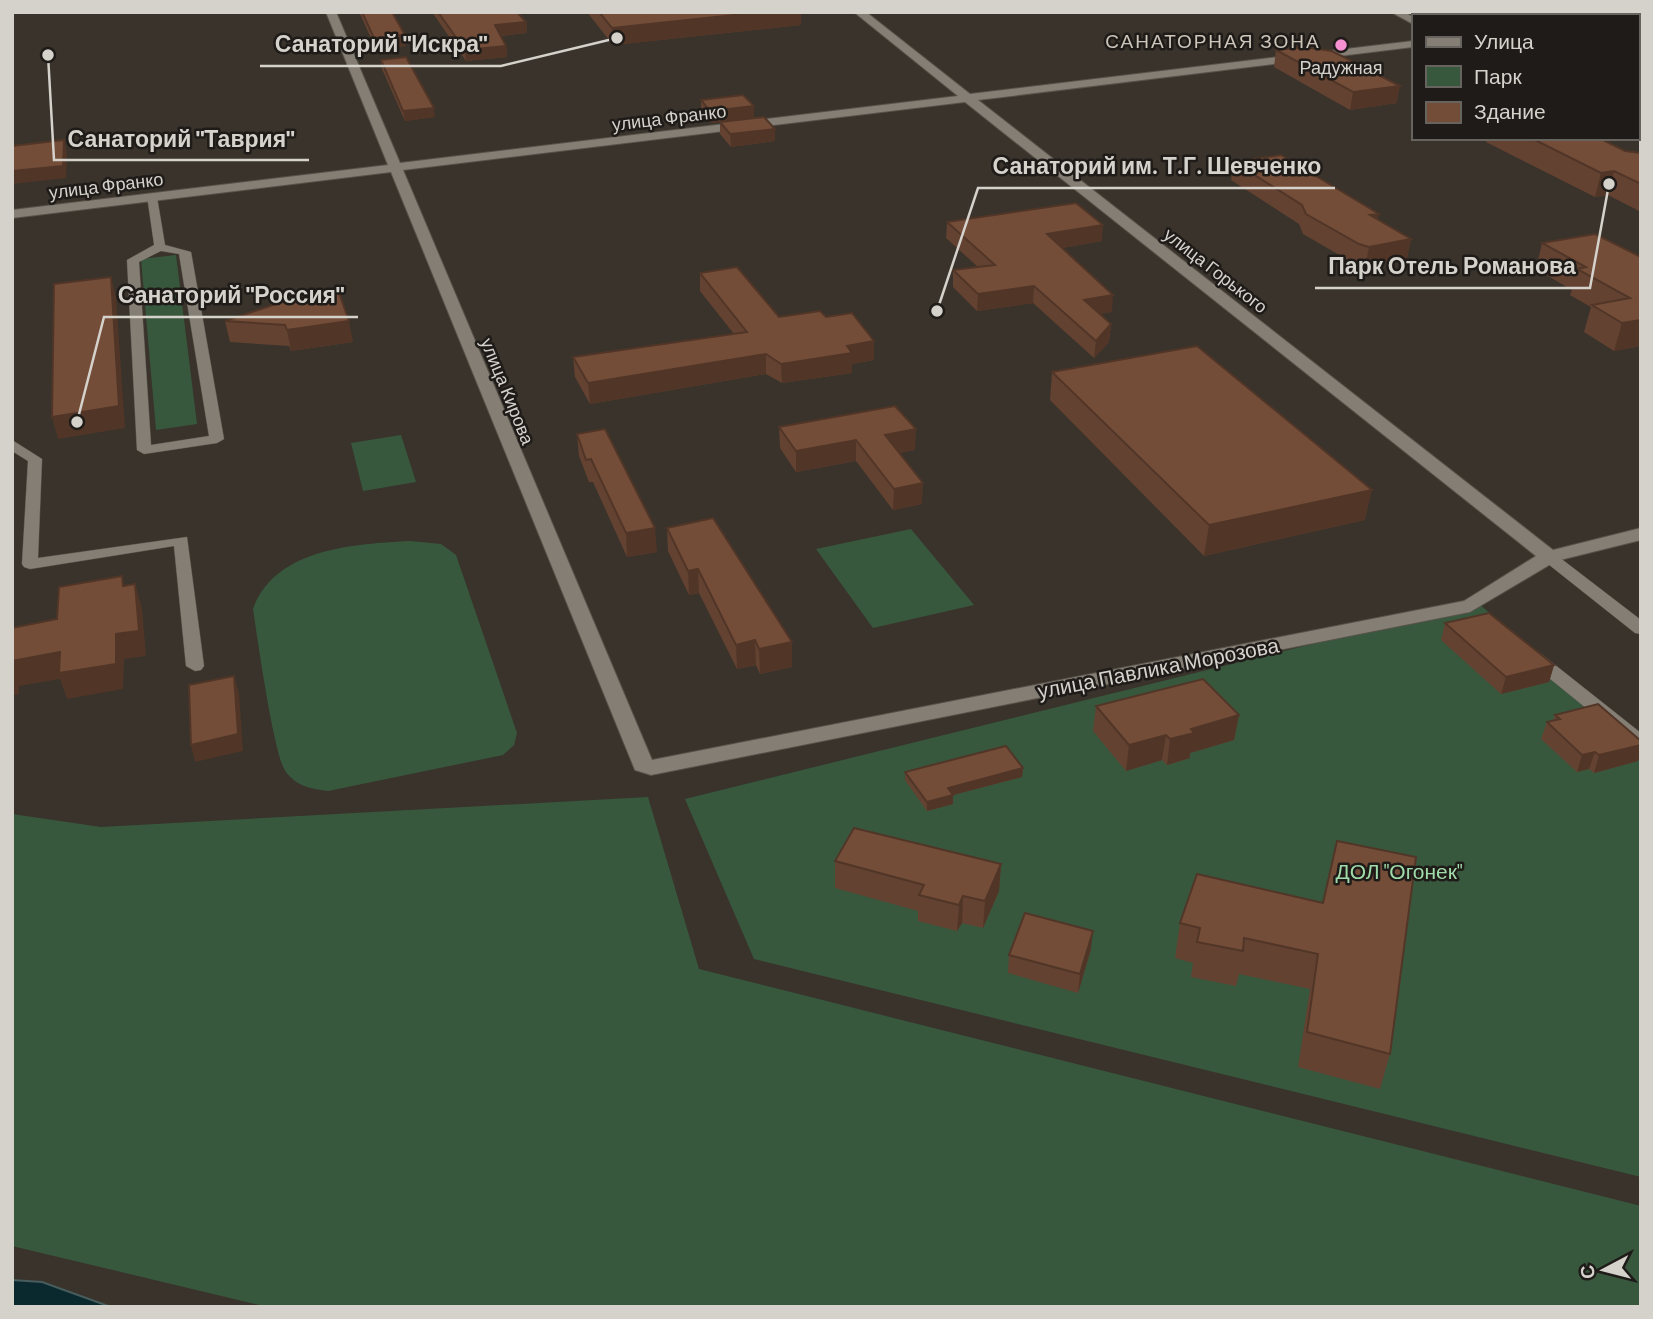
<svg xmlns="http://www.w3.org/2000/svg" width="1653" height="1319" viewBox="0 0 1653 1319" font-family="Barlow,sans-serif">
	<style>
		.green { fill: #38583e }
		.water { fill: #0a292e; stroke: #475c5d; stroke-width: 2 }
		.lines { fill: none; stroke-linecap: round; stroke-linejoin: round }
		.lane-casing { stroke: #57524a; stroke-width: 1 }
		.street-casing { stroke: #57524a; stroke-width: 2 }
		.lane { fill: #857e74; fill-rule: evenodd }
		.street { fill: #857e74; fill-rule: evenodd }
		.wall { fill: #644231 }
		.shaded-wall { fill: #513628 }
		.building { fill: #744d39; stroke: #513628; stroke-width: 2 }
		.poi-dot { fill: #f590d1; stroke: #1e1b18; stroke-width: 2.5 }
		.labels { text-anchor: middle; dominant-baseline: central; stroke-width: 5; stroke-linejoin: round; paint-order: stroke }
		.far-poi-label { font-size: 18px; fill: #d5d2cc; stroke: #1e1b18 }
		.far-street-label { font-size: 18px; fill: #d5d2cc; stroke: #1e1b18 }
		.far-neighbourhood-label { font-size: 19px; letter-spacing: 2px; fill: #cdc5ba; stroke: #1e1b18 }
		.street-label { font-size: 21px; fill: #d5d2cc; stroke: #1e1b18 }
		.park-label { font-size: 21px; fill: #a1dbaa; stroke: #1e1b18 }
		.leader { fill: none; stroke: #d5d2cc; stroke-width: 2.5 }
		.callout-dot { fill: #d5d2cc; stroke: #1e1b18; stroke-width: 2.5 }
		.callout-label { font-size: 23px; text-anchor: middle; font-weight: bold; fill: #d5d2cc; stroke: #1e1b18; stroke-width: 5; stroke-linejoin: round; paint-order: stroke }
	</style>
	<rect width="100%" height="100%" fill="#39332b"/>
	<!-- green -->
	<g class="green">
		<path d="M176,255L197,424L156,430L141,259Z"/>
		<path d="M401,435L416,482L363,491L351,443Z"/>
		<path d="M911,529L974,605L873,628L816,549Z"/>
		<path d="M410,541L441,544L456,555L517,733L514,745L503,755L328,791C309,788 298,787 286,772C274,757 257,635 253,609C275,548 355,544 410,541Z"/>
		<path d="M1478,603L1641,744V1177L754,959L685,799Z"/>
		<path d="M648,797L699,969L1641,1206V1307H268L12,1246V814L101,827Z"/>
	</g>
	<!-- water -->
	<path class="water" d="M12,1280L42,1282L111,1307H12Z"/>
	<g class="lines">
		<defs>
			<g id="lane">
				<path d="M147,195L157,197L165,245L191,252L224,439L217,443L144,454L137,450L127,260L154,245ZM161,251L179,254L209,436L151,445L139,262Z"/>
				<path d="M12,440L42,459L38,558L187,537L204,666L201,670L195,671L186,666L174,546L30,569L24,567L22,564L28,461L12,451Z"/>
				<path d="M1549,552L1555,554L1641,620V634L1635,633L1543,560L1541,557Z"/>
				<path d="M1534,652L1540,653L1641,733V749L1634,747L1528,661L1525,657Z"/>
			</g>
			<g id="street">
				<path d="M326,12H336L400,163L958,96L854,12H866L970,94L1413,41V47L978,100L1553,550L1641,528V540L1556,561L1470,612L651,775L635,770L391,172L12,218V210L388,165ZM965,102L1536,556L1464,601L652,760L403,170Z"/>
				<path d="M1391,12H1404L1413,17V24Z"/>
				<path d="M1641,12V18L1631,16L1632,14Z"/>
				<path d="M1637,123L1641,124V132L1637,131Z"/>
			</g>
		</defs>
		<!-- lane casing -->
		<use href="#lane" class="lane-casing"/>
		<!-- street casing -->
		<use href="#street" class="street-casing"/>
		<!-- lane -->
		<use href="#lane" class="lane"/>
		<!-- street -->
		<use href="#street" class="street"/>
	</g>
	<!-- wall -->
	<g class="wall">
		<path d="M359,12H392L405,35L406,46L376,49Z"/>
		<path d="M432,12H517L526,22L527,33L500,36L506,46L507,57L466,61Z"/>
		<path d="M587,12H801V25L613,45Z"/>
		<path d="M1276,50L1397,103L1350,110L1274,67Z"/>
		<path d="M381,60L435,117L405,121L382,69Z"/>
		<path d="M701,100L754,118L711,123L701,112Z"/>
		<path d="M720,122L775,141L731,147L720,134Z"/>
		<path d="M1487,138H1599L1625,151L1641,153V212L1608,195L1595,197L1486,142Z"/>
		<path d="M1234,162L1378,219L1411,239L1407,258L1365,266L1355,264L1303,234L1299,224L1231,180Z"/>
		<path d="M947,222L1102,241L1062,248L1112,312L1099,314L1111,324L1109,342L1094,358L1033,303L977,311L953,287V270L978,267L946,238Z"/>
		<path d="M1542,243L1641,257V346L1614,351L1584,332L1591,307L1570,295L1572,290L1536,269Z"/>
		<path d="M700,273L779,317H826L874,360L852,364V373L782,383L766,374L590,404L575,377L573,357L734,334L700,291Z"/>
		<path d="M281,302L353,342L291,351L289,346L230,342L225,321Z"/>
		<path d="M1052,372L1365,520L1204,556L1050,400Z"/>
		<path d="M779,427L915,450L899,453L922,504L893,510L856,461L796,472L780,448Z"/>
		<path d="M577,434L657,552L627,557L593,482H589L579,456Z"/>
		<path d="M667,528L792,667L760,674L756,665L737,669L699,593L689,595L668,551Z"/>
		<path d="M1445,623L1554,665L1549,682L1501,694L1441,640Z"/>
		<path d="M1096,706L1239,715L1234,740L1190,753V758L1167,765L1162,760L1126,771L1093,731Z"/>
		<path d="M1555,715L1638,761L1594,773L1589,769L1577,772L1541,739L1547,722L1553,720Z"/>
		<path d="M1023,768L1022,777L953,795V804L927,811L905,780V772Z"/>
		<path d="M835,861L1001,864L999,891L983,928L962,923L957,931L918,921V911L835,888Z"/>
		<path d="M1323,903L1390,1054L1380,1089L1298,1067L1310,989L1239,974L1236,986L1191,977L1193,963L1175,958L1180,923Z"/>
		<path d="M1091,949L1078,993L1008,973L1009,955Z"/>
	</g>
	<!-- shaded-wall -->
	<g class="shaded-wall">
		<path d="M762,12H801V25L613,45L612,28Z"/>
		<path d="M526,22L527,33L496,36L495,25Z"/>
		<path d="M405,35L406,46L376,49L374,38Z"/>
		<path d="M506,46L507,57L466,61L465,50Z"/>
		<path d="M1400,86L1397,103L1350,110L1353,92Z"/>
		<path d="M754,106V118L711,123L710,111Z"/>
		<path d="M434,108L435,117L405,121L403,111Z"/>
		<path d="M775,129V141L731,147L730,134Z"/>
		<path d="M64,140L67,153L66,178L12,184V171Z"/>
		<path d="M1614,171L1608,195L1595,197L1601,173Z"/>
		<path d="M1379,214L1375,233L1370,215Z"/>
		<path d="M1103,225L1102,241L1046,251L1047,234Z"/>
		<path d="M1411,239L1407,258L1365,266L1369,247Z"/>
		<path d="M111,277L116,297L125,428L58,439L52,417Z"/>
		<path d="M1034,286L1033,303L977,311L978,294Z"/>
		<path d="M1113,295L1112,312L1082,317L1084,300Z"/>
		<path d="M1641,320V346L1614,351L1622,323Z"/>
		<path d="M349,321L353,342L291,351L287,330Z"/>
		<path d="M1111,324L1109,342L1094,358L1096,341Z"/>
		<path d="M874,341V360L852,364V373L782,383L781,364L847,346Z"/>
		<path d="M766,354V374L590,404L588,383Z"/>
		<path d="M916,429L915,450L885,456V435Z"/>
		<path d="M856,440V461L796,472V451Z"/>
		<path d="M923,483L922,504L893,510L894,489Z"/>
		<path d="M1372,490L1365,520L1204,556L1209,525Z"/>
		<path d="M655,528L657,552L627,557L626,533Z"/>
		<path d="M698,569L699,593L689,595L688,571Z"/>
		<path d="M135,584L142,608L146,656L124,659L123,689L67,699L60,679L19,686V694L12,696V661L60,652L116,634Z"/>
		<path d="M755,640L756,665L737,669L736,645Z"/>
		<path d="M792,642V667L760,674L759,649Z"/>
		<path d="M1554,665L1549,682L1501,694L1506,677Z"/>
		<path d="M234,676L239,693L243,751L195,762L191,745Z"/>
		<path d="M1239,715L1234,740L1190,753V758L1167,765L1170,739L1191,729Z"/>
		<path d="M1166,735L1162,760L1126,771L1129,745Z"/>
		<path d="M1641,745V754L1638,761L1594,773L1599,755Z"/>
		<path d="M1595,752L1589,769L1577,772L1582,755Z"/>
		<path d="M1023,768L1022,777L953,795V804L927,811V802L948,788Z"/>
		<path d="M1001,864L999,891L983,928L985,901Z"/>
		<path d="M963,896L962,923L957,931L959,905Z"/>
		<path d="M1093,931L1091,949L1078,993L1080,974Z"/>
	</g>
	<!-- building -->
	<g class="building">
		<path d="M362,12H392L405,35L374,38Z"/>
		<path d="M438,12H517L526,22L495,25L506,46L465,50Z"/>
		<path d="M599,12H762L612,28Z"/>
		<path d="M1304,47L1332,51L1400,86L1353,92L1276,50Z"/>
		<path d="M406,57L434,108L403,111L381,60Z"/>
		<path d="M743,95L754,106L710,111L701,100Z"/>
		<path d="M764,117L775,129L730,134L720,122Z"/>
		<path d="M1531,138H1599L1625,151L1641,153V184L1614,171L1601,173Z"/>
		<path d="M64,140L63,166L12,171V146Z"/>
		<path d="M1281,155L1379,214L1370,215L1411,239L1369,247L1359,244L1306,214L1302,205L1234,162Z"/>
		<path d="M1076,203L1103,225L1047,234L1113,295L1084,300L1111,324L1096,341L1034,286L978,294L953,270L995,265L947,222Z"/>
		<path d="M1595,234L1641,257V320L1622,323L1592,305L1630,298L1577,269L1586,267L1542,243Z"/>
		<path d="M737,267L779,317L820,311L826,317L852,313L874,341L847,346L852,353L781,364L766,354L588,383L573,357L747,332L700,273Z"/>
		<path d="M111,277L119,406L52,417L54,284Z"/>
		<path d="M338,290L349,321L287,330L285,325L225,321L282,302L280,297Z"/>
		<path d="M1197,346L1372,490L1209,525L1052,372Z"/>
		<path d="M895,406L916,429L885,435L923,483L894,489L856,440L796,451L779,427Z"/>
		<path d="M605,429L655,528L626,533L591,459L586,460L577,434Z"/>
		<path d="M713,518L792,642L759,649L755,640L736,645L698,569L688,571L667,528Z"/>
		<path d="M122,576L123,586L135,584L139,631L116,634V664L59,673L60,652L12,661V628L57,619L59,587Z"/>
		<path d="M1489,613L1554,665L1506,677L1445,623Z"/>
		<path d="M234,676L238,734L191,745L189,685Z"/>
		<path d="M1203,679L1239,715L1191,729L1194,733L1170,739L1166,735L1129,745L1096,706Z"/>
		<path d="M1598,704L1641,741V745L1599,755L1595,752L1582,755L1547,722L1560,719L1555,715Z"/>
		<path d="M1006,746L1023,768L948,788L953,795L927,802L905,772Z"/>
		<path d="M854,828L1001,864L985,901L963,896L959,905L919,895L924,885L835,861Z"/>
		<path d="M1337,841L1416,857L1390,1054L1307,1032L1318,954L1244,938L1243,951L1197,942L1200,928L1180,923L1197,874L1323,903Z"/>
		<path d="M1025,913L1093,931L1080,974L1009,955Z"/>
	</g>
	<!-- markers -->
	<circle class="poi-dot" cx="1341" cy="45" r="7"/>
	<g class="labels">
		<!-- far-poi labels -->
		<g class="far-poi-label">
			<text x="1341" y="67">Радужная</text>
		</g>
		<!-- far-street labels -->
		<g class="far-street-label">
			<text transform="translate(669 117) rotate(-7)">улица Франко</text>
			<text transform="translate(106 185) rotate(-7)">улица Франко</text>
			<text transform="translate(1216 270) rotate(38)">улица Горького</text>
			<text transform="translate(508 391) rotate(68)">улица Кирова</text>
		</g>
		<!-- far-neighbourhood labels -->
		<g class="far-neighbourhood-label">
			<text x="1213" y="40">САНАТОРНАЯ ЗОНА</text>
		</g>
		<!-- street labels -->
		<g class="street-label">
			<text transform="translate(1158 667) rotate(-11)">улица Павлика Морозова</text>
		</g>
		<!-- park labels -->
		<g class="park-label">
			<text x="1399" y="870">ДОЛ "Огонек"</text>
		</g>
	</g>
	<!-- callouts -->
	<path class="leader" d="M617 38L501 66H260M48 55L54 160H309M937 311L978 188H1335M1609 184L1590 288H1315M77 422L104 317H358"/>
	<g class="callout-dot">
		<circle cx="617" cy="38" r="7"/>
		<circle cx="48" cy="55" r="7"/>
		<circle cx="937" cy="311" r="7"/>
		<circle cx="1609" cy="184" r="7"/>
		<circle cx="77" cy="422" r="7"/>
	</g>
	<g class="callout-label">
		<text x="381" y="52">Санаторий "Искра"</text>
		<text x="181" y="147">Санаторий "Таврия"</text>
		<text x="1157" y="174">Санаторий им. Т.Г. Шевченко</text>
		<text x="1452" y="274">Парк Отель Романова</text>
		<text x="231" y="303">Санаторий "Россия"</text>
	</g>
	<!-- border -->
	<rect width="1653" height="1319" fill="none" stroke="#d5d2cc" stroke-width="28"/>
	<!-- legend -->
	<rect x="1412" y="14" width="228" height="126" fill="#1e1b18" stroke="#676460" stroke-width="2"/>
	<rect x="1426" y="37" width="35" height="10" fill="#857e74" stroke="#676460" stroke-width="2"/>
	<text x="1474" y="49" font-size="21" fill="#d5d2cc">Улица</text>
	<rect x="1426" y="66" width="35" height="21" fill="#38583e" stroke="#676460" stroke-width="2"/>
	<text x="1474" y="84" font-size="21" fill="#d5d2cc">Парк</text>
	<rect x="1426" y="102" width="35" height="21" fill="#744d39" stroke="#676460" stroke-width="2"/>
	<text x="1474" y="119" font-size="21" fill="#d5d2cc">Здание</text>
	<!-- north arrow -->
	<g transform="translate(1604 1270) rotate(263)" stroke="#1e1b18" stroke-width="5" paint-order="stroke">
	<path d="M0-5L12 26L0 18L-12 26Z" fill="#d5d2cc"/>
	<text y="-10" font-size="19" font-weight="bold" text-anchor="middle" fill="#d5d2cc">С</text>
	</g>
</svg>
